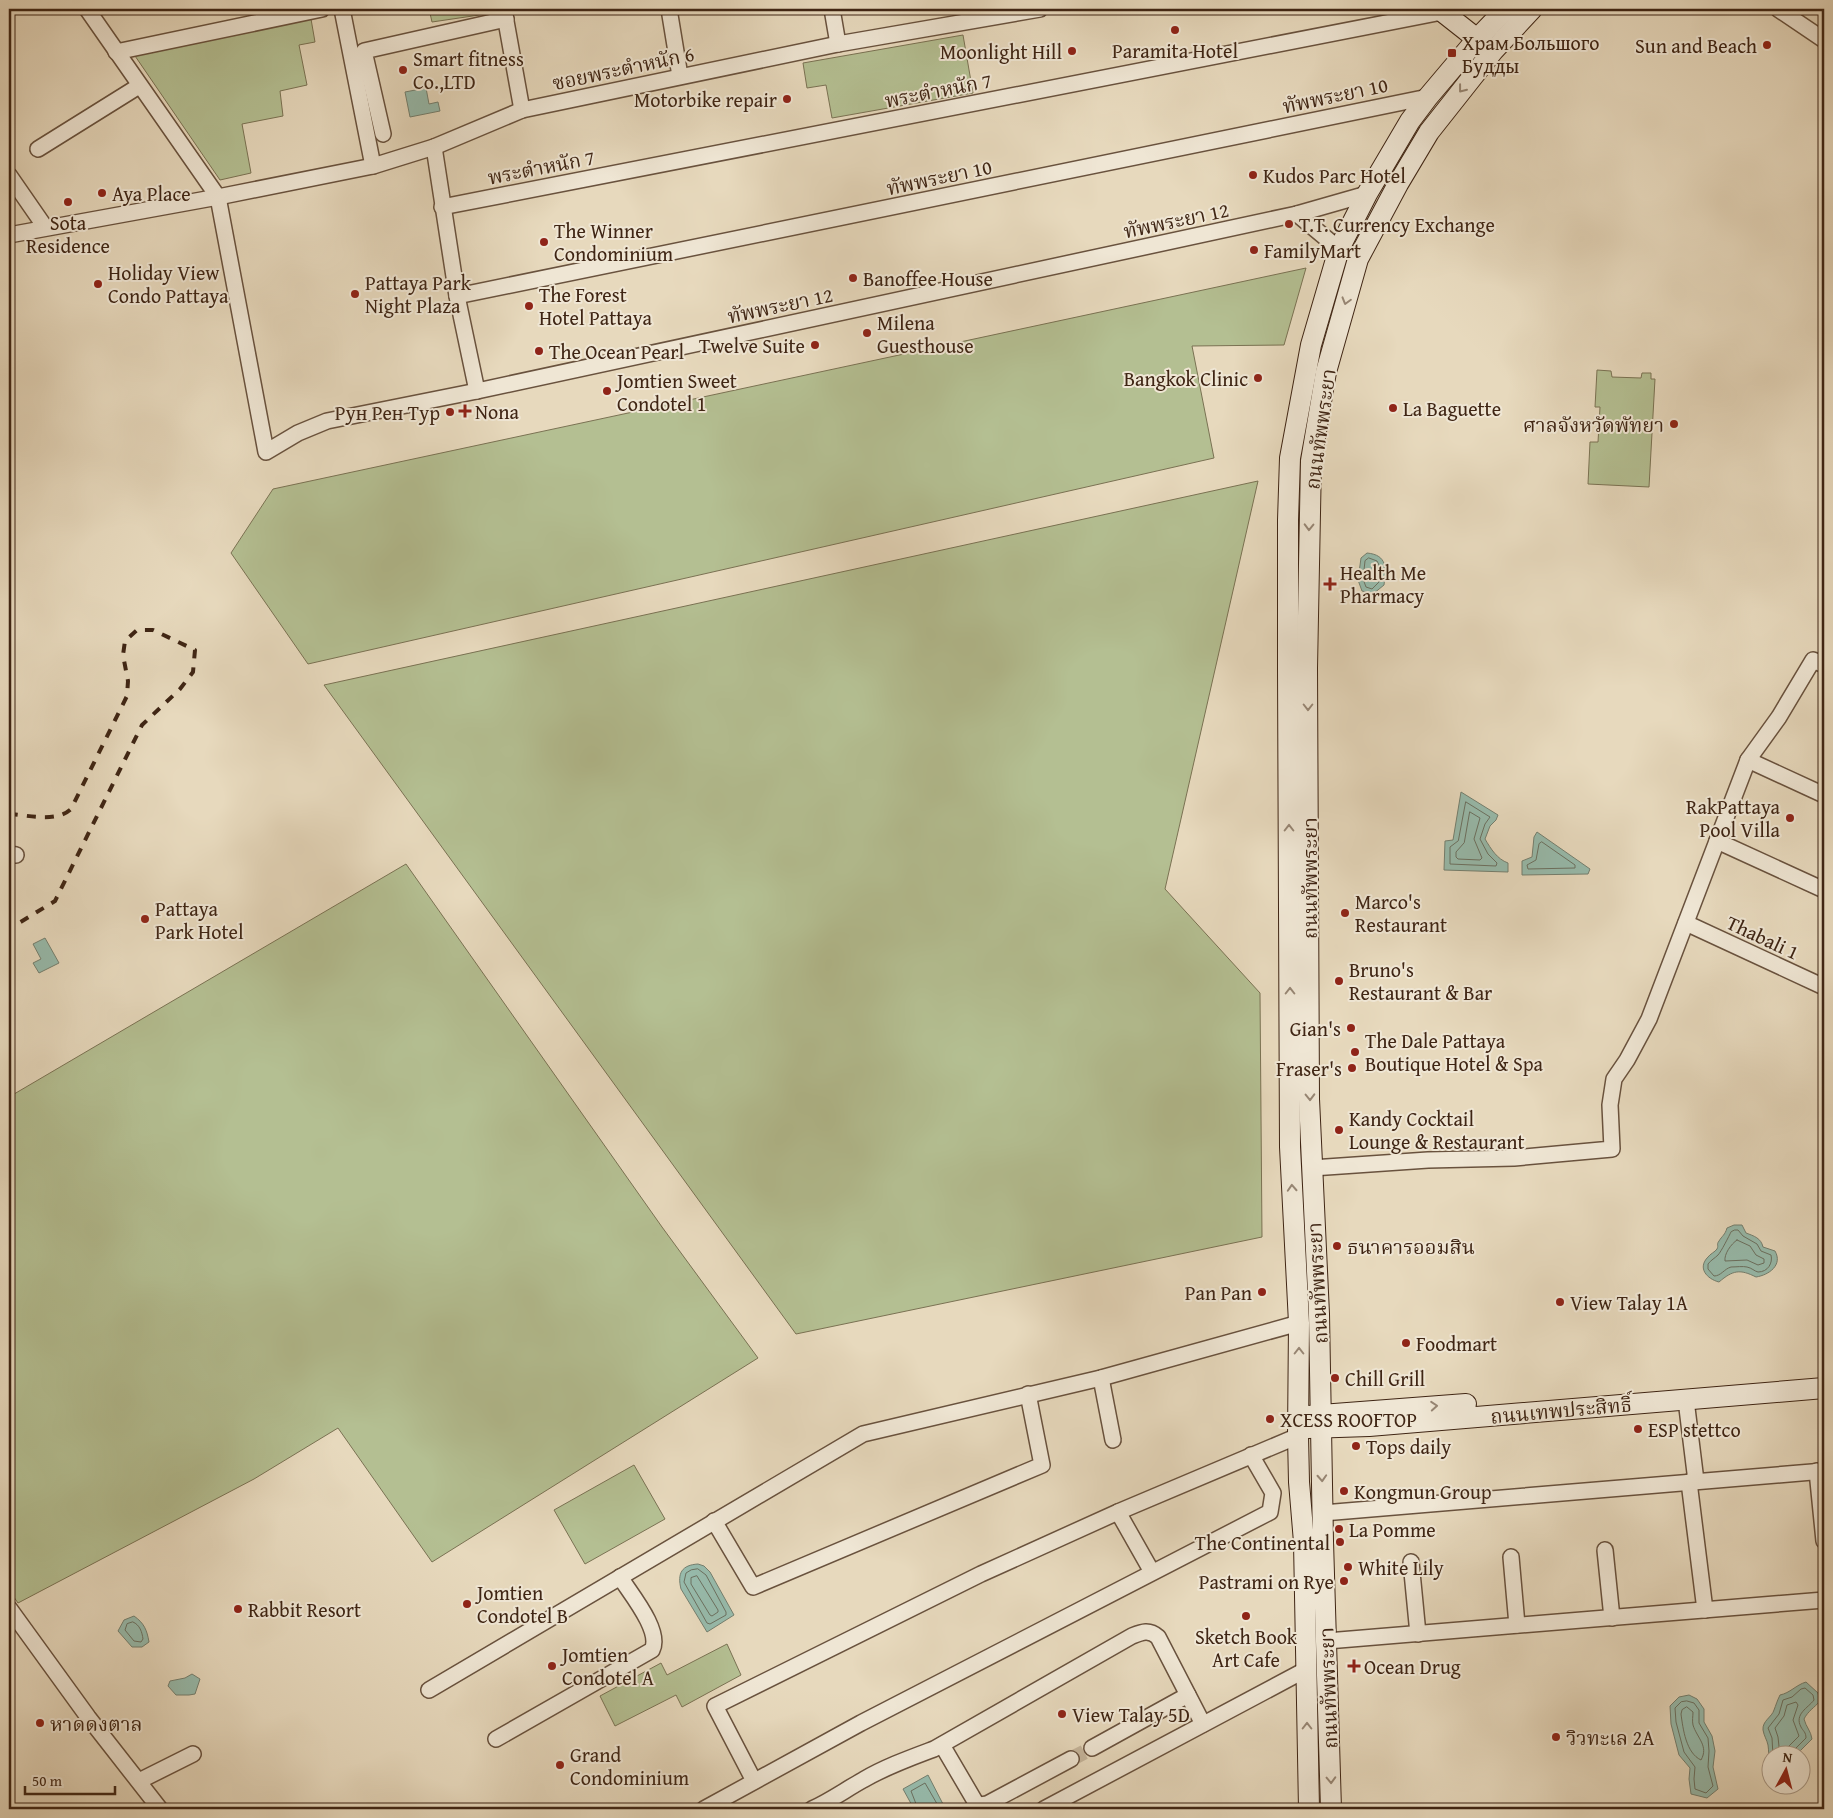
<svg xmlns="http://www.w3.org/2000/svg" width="1833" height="1818" viewBox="0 0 1833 1818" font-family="'Gentium Book Plus','Noto Serif Thai',serif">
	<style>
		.green { fill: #b4bf92; stroke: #7a7253 }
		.water { fill: #97bbac; stroke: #747f6f }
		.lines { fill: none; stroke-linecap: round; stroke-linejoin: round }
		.shore { stroke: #6b7060; stroke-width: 1 }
		.street-tunnel { stroke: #c5b59b; stroke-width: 15; stroke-dasharray: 15 8; stroke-linecap: butt }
		.street-casing { stroke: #69523e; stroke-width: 18 }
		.secondary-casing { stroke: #3f2514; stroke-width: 22 }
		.street { stroke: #efe6d4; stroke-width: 15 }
		.secondary { stroke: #efe6d4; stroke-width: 20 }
		.rail { stroke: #3f2514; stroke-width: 4; stroke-dasharray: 9 9; stroke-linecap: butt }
		.oneway { stroke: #978674 }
		.poi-dot { fill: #8f2418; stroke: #efe6d4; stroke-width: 2 }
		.labels { text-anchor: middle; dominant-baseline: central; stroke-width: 4; stroke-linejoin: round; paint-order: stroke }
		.poi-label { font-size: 20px; fill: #3f2514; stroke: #efe6d4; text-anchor: start }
		.street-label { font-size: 20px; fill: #3f2514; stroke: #efe6d4 }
	</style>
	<rect width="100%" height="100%" fill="#e7d9bd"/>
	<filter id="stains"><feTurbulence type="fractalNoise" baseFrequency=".004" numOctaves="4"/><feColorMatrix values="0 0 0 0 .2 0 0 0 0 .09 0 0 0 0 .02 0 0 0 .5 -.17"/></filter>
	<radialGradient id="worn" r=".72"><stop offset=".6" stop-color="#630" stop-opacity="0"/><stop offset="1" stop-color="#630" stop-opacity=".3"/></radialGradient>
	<!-- green -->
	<g class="green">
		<path d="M429,9H492L493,13L432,22Z"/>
		<path d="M311,19L315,42L299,45L307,85L280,91L283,116L242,124L251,173L220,180L133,53Z"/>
		<path d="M963,35L973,93L832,118L826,85L807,88L803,63Z"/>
		<path d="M1306,268L1284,345L1192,346L1214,458L308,664L231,553L273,489Z"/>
		<path d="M1597,370L1611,371L1612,377L1641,378L1642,373H1651V379H1655L1649,487L1588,484L1590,442H1598L1600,407H1595Z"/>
		<path d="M1258,481L1165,889L1260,993L1262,1237L796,1334L324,685Z"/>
		<path d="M406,864L662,1227L758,1358L432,1562L338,1428L254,1479L18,1603L9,1590V1097Z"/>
		<path d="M634,1465L665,1519L585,1564L554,1510Z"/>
		<path d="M727,1644L741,1675L682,1707L676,1695L615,1726L600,1696L661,1663L667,1675Z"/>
	</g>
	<!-- water -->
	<g class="water">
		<path d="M426,88L429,104L438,102L440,111L410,117L405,92Z"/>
		<path d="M1367,553C1388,555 1386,569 1384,585L1373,594L1362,591L1358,580L1361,558Z"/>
		<path d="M1461,792L1498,815L1496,820L1490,826L1485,839C1491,849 1497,859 1508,863V872L1444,870L1445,841L1453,840Z"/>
		<path d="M1537,832L1590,869L1588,874L1522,875V861L1532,857L1534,837Z"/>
		<path d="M45,938L59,963L39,973L33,963L41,959L33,944Z"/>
		<path d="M1734,1225H1742L1746,1233C1754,1236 1761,1238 1763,1247L1775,1251C1783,1265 1769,1275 1756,1277C1740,1269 1733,1270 1719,1282C1707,1279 1697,1268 1708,1257C1710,1254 1715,1252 1717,1249C1719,1245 1716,1245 1719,1241C1722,1236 1725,1235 1727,1228Z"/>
		<path d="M698,1564L704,1566L710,1572L734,1615L707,1632L681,1589C677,1573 682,1565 698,1564Z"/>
		<path d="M134,1616C144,1623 147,1630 149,1642L142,1647H132L118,1631L124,1620Z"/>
		<path d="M192,1674L200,1679L195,1694L189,1695H176L168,1686L170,1681L185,1678Z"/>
		<path d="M1806,1682L1818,1693L1820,1701C1814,1708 1808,1711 1804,1719C1806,1727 1811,1731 1812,1739L1796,1755L1770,1756V1760C1768,1755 1769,1751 1768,1745C1767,1740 1764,1736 1763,1730C1762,1721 1772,1717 1774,1710C1776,1705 1777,1701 1780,1695C1790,1693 1796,1685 1806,1682Z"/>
		<path d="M1689,1695L1697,1699L1704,1709V1722L1712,1736L1715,1751L1713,1767L1718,1789L1707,1798L1691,1794L1689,1779L1690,1768L1679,1755L1671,1724L1670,1706L1679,1697Z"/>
		<path d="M928,1775L944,1806L952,1805L955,1809H914L903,1789Z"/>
	</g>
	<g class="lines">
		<!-- shore -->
		<g class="shore">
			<path d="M1369,558L1377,561L1380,567L1379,582L1372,589L1366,587L1363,579L1365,561Z"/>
			<path d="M1466,802L1490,817L1485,824L1480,839L1488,854L1497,863L1496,866L1450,864V847L1458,841Z"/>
			<path d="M1470,812L1480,818L1474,839L1482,858L1480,860L1458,859L1456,857V852L1464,843Z"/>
			<path d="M1542,842L1575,865V868L1528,869L1527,865L1536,860L1539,844Z"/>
			<path d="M1735,1230H1738L1743,1236L1757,1244L1761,1251L1771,1255C1773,1263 1768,1272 1758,1272C1754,1271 1752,1268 1747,1267C1743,1266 1736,1267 1731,1267C1724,1269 1721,1276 1714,1276L1708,1269V1264C1711,1260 1715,1258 1718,1255C1721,1252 1729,1236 1731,1232Z"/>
			<path d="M1737,1240L1750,1246L1756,1255L1764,1259V1263L1758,1265L1747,1260L1725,1261C1724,1254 1731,1244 1737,1240Z"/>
			<path d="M698,1569L706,1575L726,1612V1615L710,1624L707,1623L684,1582L686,1573L691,1570Z"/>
			<path d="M697,1576L718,1610V1612L712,1616L710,1615L691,1584V1578Z"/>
			<path d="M133,1622C140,1625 142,1632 143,1639L141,1642L134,1641L125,1630L127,1624Z"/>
			<path d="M1687,1701L1694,1703L1699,1710V1723L1708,1738L1709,1751L1708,1767L1713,1786L1706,1793L1695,1789L1694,1779L1695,1767L1684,1752L1676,1722L1675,1708L1681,1702Z"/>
			<path d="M1687,1707L1693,1712C1693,1716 1692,1721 1693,1725C1697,1738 1709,1746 1701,1760C1686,1753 1683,1729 1681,1714L1682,1710Z"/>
			<path d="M1773,1756L1772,1738L1768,1728L1779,1714L1783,1700L1792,1697L1801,1689L1805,1688L1813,1695L1814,1700C1808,1708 1794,1714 1801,1727C1803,1731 1806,1732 1806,1738L1794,1750L1792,1756"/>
			<path d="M1780,1756L1778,1737L1775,1728L1784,1716L1787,1705L1796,1702L1798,1705L1793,1720L1799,1736L1788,1747L1786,1756"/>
			<path d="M918,1809L911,1791L925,1783L940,1809"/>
		</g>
		<!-- street-tunnel -->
		<path class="street-tunnel" d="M1071,1759L1092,1748"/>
		<defs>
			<g id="street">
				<path d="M87,9L218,197L266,452L298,433L327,421L477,391L1297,214L1367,194"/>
				<path d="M342,9L373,166"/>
				<path d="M669,9L680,76"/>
				<path d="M832,9L838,44"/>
				<path d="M1778,9L1824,40"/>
				<path d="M504,10L522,110"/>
				<path d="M116,52L322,9"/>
				<path d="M383,134L364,51L506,19"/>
				<path d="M434,147L457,296L477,391"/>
				<path d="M38,149L139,86"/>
				<path d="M9,175L45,227"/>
				<path d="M442,207L1442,12"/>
				<path d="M1297,214L1339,249"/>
				<path d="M9,235L218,197L373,166L434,147L522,110L838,44L1040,9"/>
				<path d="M457,296L1428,97"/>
				<path d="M1748,760L1824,795"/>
				<path d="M1717,841L1824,890"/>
				<path d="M9,854L16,855"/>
				<path d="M1686,923L1824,987"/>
				<path d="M1312,1168L1428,1160L1514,1158L1612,1149L1610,1105L1614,1079L1627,1060L1649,1019L1748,760L1779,717L1813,660L1824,665"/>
				<path d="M1101,1378L1113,1440"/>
				<path d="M1686,1400L1696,1481"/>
				<path d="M1817,1471L1824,1541"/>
				<path d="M1689,1482L1705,1610"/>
				<path d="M1118,1512L1152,1572"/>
				<path d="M1323,1513L1824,1471"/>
				<path d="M714,1521L753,1587L1042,1465L1028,1394"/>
				<path d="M1605,1550L1612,1618"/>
				<path d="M1511,1557L1517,1625"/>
				<path d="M1411,1562L1418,1634"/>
				<path d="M9,1608L88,1717L160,1809"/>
				<path d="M1327,1641L1824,1600"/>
				<path d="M429,1690L863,1434L1101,1378L1299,1323"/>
				<path d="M496,1739L652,1650C662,1631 630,1593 620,1577"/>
				<path d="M942,1745L976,1803L981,1805L987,1804L1071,1759"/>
				<path d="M1092,1748L1188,1695"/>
				<path d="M139,1781L193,1754"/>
				<path d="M754,1781L715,1706L981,1574L1118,1512L1298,1436"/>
				<path d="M704,1809L861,1723L1270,1512L1273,1493L1251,1455"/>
				<path d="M812,1809C830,1801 845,1790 863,1780C885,1767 910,1758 934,1749L1132,1636C1142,1632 1149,1629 1158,1637L1203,1724"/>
				<path d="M1044,1809L1307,1669"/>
			</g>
			<g id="secondary">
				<path d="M1439,9L1486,46"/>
				<path d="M1308,1416L1466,1404"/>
				<path d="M1308,1428L1369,1426L1824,1388"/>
				<path d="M1309,1809L1304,1542L1299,1482L1298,1436L1299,1323L1290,1147L1288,669V520L1290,458L1311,345L1339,249L1367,194L1410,121L1428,97L1477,39L1506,9"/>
				<path d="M1331,1809L1323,1541L1319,1314L1309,1099L1307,668L1311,461L1326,372L1358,259L1398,184L1429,132L1493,51L1532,9"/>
			</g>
		</defs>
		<!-- street casing -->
		<use href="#street" class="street-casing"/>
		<!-- secondary casing -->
		<use href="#secondary" class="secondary-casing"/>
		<!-- street -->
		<use href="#street" class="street"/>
		<!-- secondary -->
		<use href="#secondary" class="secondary"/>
		<!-- rail -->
		<path class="rail" d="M9,814C28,815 56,823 71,809L127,696L128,681L123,655L125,641L137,630H153L195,650L193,672L180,689L142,725L55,901L9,929"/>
	</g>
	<!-- one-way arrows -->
	<defs><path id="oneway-chevron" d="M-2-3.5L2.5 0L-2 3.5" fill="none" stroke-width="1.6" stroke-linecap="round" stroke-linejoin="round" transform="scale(1.25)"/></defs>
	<g class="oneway">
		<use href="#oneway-chevron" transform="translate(1462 89) rotate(128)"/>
		<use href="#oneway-chevron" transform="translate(1346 301) rotate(106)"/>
		<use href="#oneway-chevron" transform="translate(1309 527) rotate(91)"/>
		<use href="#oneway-chevron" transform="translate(1308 707) rotate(90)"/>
		<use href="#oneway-chevron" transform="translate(1289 828) rotate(-90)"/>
		<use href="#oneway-chevron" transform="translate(1290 991) rotate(-90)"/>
		<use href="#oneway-chevron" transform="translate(1310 1097) rotate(89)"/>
		<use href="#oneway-chevron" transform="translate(1292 1188) rotate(-93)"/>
		<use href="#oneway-chevron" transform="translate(1299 1351) rotate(-90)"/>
		<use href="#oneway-chevron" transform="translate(1434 1406) rotate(-4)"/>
		<use href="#oneway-chevron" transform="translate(1322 1478) rotate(87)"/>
		<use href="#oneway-chevron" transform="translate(1307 1726) rotate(-90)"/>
		<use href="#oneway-chevron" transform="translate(1331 1780) rotate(88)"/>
	</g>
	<!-- markers -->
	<g class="poi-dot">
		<circle cx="1175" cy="30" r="5"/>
		<circle cx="1767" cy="45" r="5"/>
		<circle cx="1072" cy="51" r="5"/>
		<rect x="1447" y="48" width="10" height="10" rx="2.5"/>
		<circle cx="403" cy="70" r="5"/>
		<circle cx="787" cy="99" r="5"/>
		<circle cx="1253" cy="175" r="5"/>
		<circle cx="102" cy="193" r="5"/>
		<circle cx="68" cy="202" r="5"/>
		<circle cx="1289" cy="224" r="5"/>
		<circle cx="544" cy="242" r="5"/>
		<circle cx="1254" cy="250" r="5"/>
		<circle cx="853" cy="278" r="5"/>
		<circle cx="98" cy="284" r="5"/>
		<circle cx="355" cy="294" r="5"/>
		<circle cx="529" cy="306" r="5"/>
		<circle cx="867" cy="333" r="5"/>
		<circle cx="815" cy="345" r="5"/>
		<circle cx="539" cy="351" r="5"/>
		<circle cx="1258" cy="378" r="5"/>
		<circle cx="607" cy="391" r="5"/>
		<circle cx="1393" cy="408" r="5"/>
		<path d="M462.5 403.5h5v5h5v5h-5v5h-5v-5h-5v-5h5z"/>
		<circle cx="450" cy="412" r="5"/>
		<circle cx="1674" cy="424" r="5"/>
		<path d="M1327.5 576.5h5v5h5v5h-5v5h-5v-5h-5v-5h5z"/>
		<circle cx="1790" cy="818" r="5"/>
		<circle cx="1345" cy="913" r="5"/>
		<circle cx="145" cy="919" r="5"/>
		<circle cx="1339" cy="981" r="5"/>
		<circle cx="1351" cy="1028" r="5"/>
		<circle cx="1355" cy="1052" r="5"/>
		<circle cx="1352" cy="1068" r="5"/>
		<circle cx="1339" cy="1130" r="5"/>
		<circle cx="1337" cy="1246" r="5"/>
		<circle cx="1262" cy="1292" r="5"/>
		<circle cx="1560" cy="1302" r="5"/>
		<circle cx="1406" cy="1343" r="5"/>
		<circle cx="1335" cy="1378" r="5"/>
		<circle cx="1270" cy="1419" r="5"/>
		<circle cx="1638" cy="1429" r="5"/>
		<circle cx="1356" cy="1446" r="5"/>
		<circle cx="1344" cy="1491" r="5"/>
		<circle cx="1339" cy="1529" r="5"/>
		<circle cx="1340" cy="1542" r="5"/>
		<circle cx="1348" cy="1567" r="5"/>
		<circle cx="1344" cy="1581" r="5"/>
		<circle cx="467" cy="1604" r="5"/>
		<circle cx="238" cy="1609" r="5"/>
		<circle cx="1246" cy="1616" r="5"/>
		<circle cx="552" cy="1666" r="5"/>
		<path d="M1351.5 1658.5h5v5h5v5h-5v5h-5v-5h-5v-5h5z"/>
		<circle cx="1062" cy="1714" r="5"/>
		<circle cx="40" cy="1723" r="5"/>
		<circle cx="1556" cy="1737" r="5"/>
		<circle cx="560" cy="1765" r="5"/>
	</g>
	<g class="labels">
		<!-- poi labels -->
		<g class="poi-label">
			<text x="1462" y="42">Храм Большого<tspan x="1462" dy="23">Будды</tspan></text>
			<text x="1757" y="45" text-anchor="end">Sun and Beach</text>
			<text x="1175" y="50" text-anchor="middle">Paramita Hotel</text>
			<text x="1062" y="51" text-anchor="end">Moonlight Hill</text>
			<text x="413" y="58">Smart fitness<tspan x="413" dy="23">Co.,LTD</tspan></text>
			<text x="777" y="99" text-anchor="end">Motorbike repair</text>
			<text x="1263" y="175">Kudos Parc Hotel</text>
			<text x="112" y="193">Aya Place</text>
			<text x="68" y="222" text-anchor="middle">Sota<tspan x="68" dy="23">Residence</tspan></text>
			<text x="1299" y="224">T.T. Currency Exchange</text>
			<text x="554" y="230">The Winner<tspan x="554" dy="23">Condominium</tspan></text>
			<text x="1264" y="250">FamilyMart</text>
			<text x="108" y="272">Holiday View<tspan x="108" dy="23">Condo Pattaya</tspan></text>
			<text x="863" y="278">Banoffee House</text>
			<text x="365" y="282">Pattaya Park<tspan x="365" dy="23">Night Plaza</tspan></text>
			<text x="539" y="294">The Forest<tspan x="539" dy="23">Hotel Pattaya</tspan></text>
			<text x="877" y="322">Milena<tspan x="877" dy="23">Guesthouse</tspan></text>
			<text x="805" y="345" text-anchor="end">Twelve Suite</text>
			<text x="549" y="351">The Ocean Pearl</text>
			<text x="1248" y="378" text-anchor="end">Bangkok Clinic</text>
			<text x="617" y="380">Jomtien Sweet<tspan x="617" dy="23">Condotel 1</tspan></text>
			<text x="1403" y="408">La Baguette</text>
			<text x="475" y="411">Nona</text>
			<text x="440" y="412" text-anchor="end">Рун Рен Тур</text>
			<text x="1664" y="424" text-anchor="end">ศาลจังหวัดพัทยา</text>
			<text x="1340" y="572">Health Me<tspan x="1340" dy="23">Pharmacy</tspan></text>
			<text x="1780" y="806" text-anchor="end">RakPattaya<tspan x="1780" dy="23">Pool Villa</tspan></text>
			<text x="1355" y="901">Marco's<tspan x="1355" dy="23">Restaurant</tspan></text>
			<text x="155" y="908">Pattaya<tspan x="155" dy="23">Park Hotel</tspan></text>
			<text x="1349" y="969">Bruno's<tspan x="1349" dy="23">Restaurant &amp; Bar</tspan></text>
			<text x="1341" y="1028" text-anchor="end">Gian's</text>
			<text x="1365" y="1040">The Dale Pattaya<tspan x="1365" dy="23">Boutique Hotel &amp; Spa</tspan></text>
			<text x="1342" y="1068" text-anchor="end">Fraser's</text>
			<text x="1349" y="1118">Kandy Cocktail<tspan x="1349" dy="23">Lounge &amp; Restaurant</tspan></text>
			<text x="1347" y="1246">ธนาคารออมสิน</text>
			<text x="1252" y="1292" text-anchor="end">Pan Pan</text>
			<text x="1570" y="1302">View Talay 1A</text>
			<text x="1416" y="1343">Foodmart</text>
			<text x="1345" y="1378">Chill Grill</text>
			<text x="1280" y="1419">XCESS ROOFTOP</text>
			<text x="1648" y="1429">ESP stettco</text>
			<text x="1366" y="1446">Tops daily</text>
			<text x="1354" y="1491">Kongmun Group</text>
			<text x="1349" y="1529">La Pomme</text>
			<text x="1330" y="1542" text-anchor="end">The Continental</text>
			<text x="1358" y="1567">White Lily</text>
			<text x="1334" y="1581" text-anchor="end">Pastrami on Rye</text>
			<text x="477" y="1592">Jomtien<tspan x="477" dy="23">Condotel B</tspan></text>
			<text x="248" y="1609">Rabbit Resort</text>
			<text x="1246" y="1636" text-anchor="middle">Sketch Book<tspan x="1246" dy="23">Art Cafe</tspan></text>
			<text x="562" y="1654">Jomtien<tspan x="562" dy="23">Condotel A</tspan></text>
			<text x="1364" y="1666">Ocean Drug</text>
			<text x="1072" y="1714">View Talay 5D</text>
			<text x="50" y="1723">หาดดงตาล</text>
			<text x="1566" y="1737">วิวทะเล 2A</text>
			<text x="570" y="1754">Grand<tspan x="570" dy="23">Condominium</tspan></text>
		</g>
		<!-- street labels -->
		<g class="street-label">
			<text transform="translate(623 68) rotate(-12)">ซอยพระตำหนัก 6</text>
			<text transform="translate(938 90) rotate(-11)">พระตำหนัก 7</text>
			<text transform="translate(1335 95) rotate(-12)">ทัพพระยา 10</text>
			<text transform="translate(541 167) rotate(-11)">พระตำหนัก 7</text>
			<text transform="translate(939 177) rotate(-12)">ทัพพระยา 10</text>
			<text transform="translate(1176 220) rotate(-12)">ทัพพระยา 12</text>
			<text transform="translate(780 305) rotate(-12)">ทัพพระยา 12</text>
			<text transform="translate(1320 429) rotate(-82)">ถนนทัพพระยา</text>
			<text transform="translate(1309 878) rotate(-90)">ถนนทัพพระยา</text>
			<text transform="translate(1763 937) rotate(25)">Thabali 1</text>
			<text transform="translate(1317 1283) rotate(-93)">ถนนทัพพระยา</text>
			<text transform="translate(1561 1410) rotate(-5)">ถนนเทพประสิทธิ์</text>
			<text transform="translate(1328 1688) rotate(-92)">ถนนทัพพระยา</text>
		</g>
	</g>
	<!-- margin -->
	<rect width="1833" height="1818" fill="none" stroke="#e7d9bd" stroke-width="30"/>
	<rect x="10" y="10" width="1813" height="1798" fill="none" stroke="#3f2514" stroke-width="2.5"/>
	<rect x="15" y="15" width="1803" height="1788" fill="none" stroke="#3f2514"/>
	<!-- north arrow -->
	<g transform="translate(1786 1770) rotate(7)"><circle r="24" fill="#efe6d4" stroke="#a99987"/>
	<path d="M0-4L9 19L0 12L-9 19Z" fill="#8f2418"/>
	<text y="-8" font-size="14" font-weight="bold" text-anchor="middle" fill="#3f2514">N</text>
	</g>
	<!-- scale -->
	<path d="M25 1786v8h90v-8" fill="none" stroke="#3f2514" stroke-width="2.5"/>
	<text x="32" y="1786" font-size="15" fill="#3f2514" stroke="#efe6d4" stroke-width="4" paint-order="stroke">50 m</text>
	<rect width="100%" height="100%" filter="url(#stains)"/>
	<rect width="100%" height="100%" fill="url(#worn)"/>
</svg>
